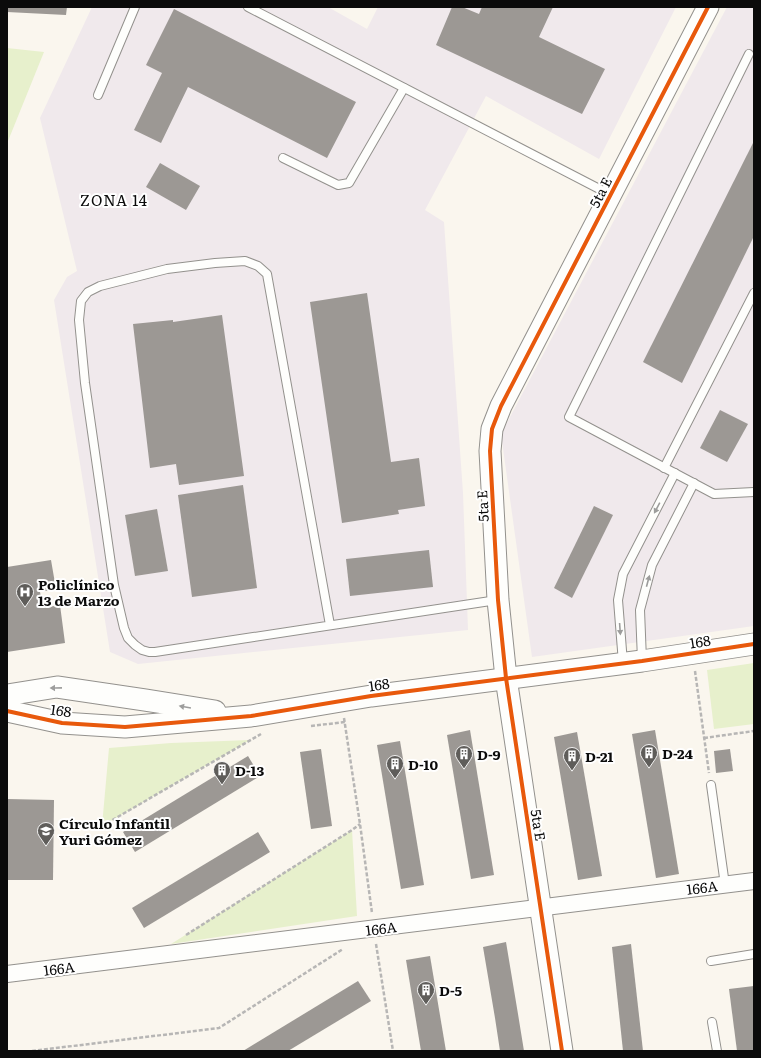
<svg xmlns="http://www.w3.org/2000/svg" width="761" height="1058" viewBox="0 0 761 1058" font-family="Literata,serif">
	<style>
		.industrial { fill: #f0e9ec }
		.green { fill: #e7f0cc }
		.building { fill: #9c9894 }
		.lines { fill: none; stroke-linecap: round; stroke-linejoin: round }
		.service-casing { stroke: #93918d; stroke-width: 10 }
		.minor-casing { stroke: #93918d; stroke-width: 18 }
		.tertiary-casing { stroke: #93918d; stroke-width: 23 }
		.path { stroke: #b7b6b5; stroke-width: 2.5; stroke-dasharray: 4 2; stroke-linecap: butt }
		.service { stroke: #fefefc; stroke-width: 8 }
		.minor { stroke: #fefefc; stroke-width: 16 }
		.tertiary { stroke: #fefefc; stroke-width: 21 }
		.cycleway-casing { stroke: #fff; stroke-width: 6 }
		.cycleway { stroke: #e8590c; stroke-width: 4 }
		.oneway { fill: #9d9d9c }
		.labels { text-anchor: middle; dominant-baseline: central; stroke-width: 4; stroke-linejoin: round; paint-order: stroke }
		.street-label { font-size: 14px; fill: #0b0b0b; stroke: #fff }
		.poi-label { font-size: 14px; font-weight: bold; fill: #0b0b0b; stroke: #fff; text-anchor: start }
		.neighbourhood-label { font-size: 15px; letter-spacing: 1px; fill: #0b0b0b; stroke: #fff }
	</style>
	<rect width="100%" height="100%" fill="#faf6ee"/>
	<!-- industrial -->
	<g class="industrial">
		<path d="M92,7H328L367,29L378,7H676L599,159L486,96L425,210L444,222L463,493L468,630L138,664L110,652L54,300L67,277L77,271L40,118Z"/>
		<path d="M727,7H754V626L532,657L501,434Z"/>
	</g>
	<!-- green -->
	<g class="green">
		<path d="M7,48L44,52L8,141L7,167Z"/>
		<path d="M754,663V724L714,729L707,670Z"/>
		<path d="M250,740L102,826L109,748L171,743Z"/>
		<path d="M352,830L357,916L171,944Z"/>
	</g>
	<!-- building -->
	<g class="building">
		<path d="M7,7H67L66,15L7,12Z"/>
		<path d="M452,7H462L479,14L482,7H553L539,37L605,69L582,114L436,45Z"/>
		<path d="M174,9L356,102L327,158L188,87L161,143L134,130L162,73L146,65Z"/>
		<path d="M754,141V236L682,383L643,362Z"/>
		<path d="M160,163L200,186L186,210L146,187Z"/>
		<path d="M367,293L391,462L419,458L425,506L398,510L399,514L342,523L310,302Z"/>
		<path d="M222,315L244,476L179,485L176,464L150,468L133,324L173,320V322Z"/>
		<path d="M720,410L748,424L727,462L700,448Z"/>
		<path d="M243,485L257,588L192,597L178,495Z"/>
		<path d="M594,506L613,515L572,598L554,588Z"/>
		<path d="M157,509L168,571L135,576L125,515Z"/>
		<path d="M429,550L433,587L350,596L346,559Z"/>
		<path d="M51,560L56,589L40,592L43,608L60,605L65,643L7,652V567Z"/>
		<path d="M470,730L494,875L471,879L447,735Z"/>
		<path d="M655,730L679,874L656,878L632,734Z"/>
		<path d="M577,732L602,876L578,880L554,737Z"/>
		<path d="M400,741L424,885L401,889L377,745Z"/>
		<path d="M321,749L332,826L311,829L300,752Z"/>
		<path d="M730,749L733,771L716,773L714,751Z"/>
		<path d="M248,756L260,776L135,852L123,832Z"/>
		<path d="M7,799L54,800L53,880H7Z"/>
		<path d="M258,832L270,852L144,928L132,908Z"/>
		<path d="M506,942L518,1014L524,1051H500L495,1018L483,947Z"/>
		<path d="M631,944L643,1051H623L612,947Z"/>
		<path d="M430,956L446,1051H421L406,960Z"/>
		<path d="M358,981L371,1001L288,1051H243Z"/>
		<path d="M754,986V1051H737L729,989Z"/>
	</g>
	<g class="lines">
		<defs>
			<g id="service">
				<path d="M248,7L611,195"/>
				<path d="M749,54L569,417L714,494L754,492"/>
				<path d="M98,95L135,7"/>
				<path d="M283,158L338,185L349,183L404,88"/>
				<path d="M664,468L754,293"/>
				<path d="M330,625L267,274L258,266L245,261L215,263L167,269L100,286L88,292L81,301L79,320L85,383L114,585L124,628L128,638L135,645L142,650L149,652H155L497,600"/>
				<path d="M642,660L640,610L652,565L694,483"/>
				<path d="M623,663L618,600L623,574L675,473"/>
				<path d="M711,785L725,885"/>
				<path d="M711,961L754,954"/>
				<path d="M712,1022L717,1051"/>
			</g>
			<path id="minor" d="M7,974L754,881"/>
			<g id="tertiary">
				<path d="M7,695L57,687L145,700L215,711"/>
				<path d="M7,711L62,723L125,727L251,716L371,696L642,661L754,644"/>
				<path d="M562,1051L506,678L498,600L490,451L492,429L501,406L708,7"/>
			</g>
		</defs>
		<!-- service casing -->
		<use href="#service" class="service-casing"/>
		<!-- minor casing -->
		<use href="#minor" class="minor-casing"/>
		<!-- tertiary casing -->
		<use href="#tertiary" class="tertiary-casing"/>
		<!-- path -->
		<g class="path">
			<path d="M695,671L709,773"/>
			<path d="M344,718L360,824L372,913"/>
			<path d="M311,726L345,722"/>
			<path d="M704,738L754,731"/>
			<path d="M102,826L261,734"/>
			<path d="M186,935L352,830L360,824"/>
			<path d="M376,944L393,1051"/>
			<path d="M32,1051L219,1028L343,949"/>
		</g>
		<!-- service -->
		<use href="#service" class="service"/>
		<!-- minor -->
		<use href="#minor" class="minor"/>
		<!-- tertiary -->
		<use href="#tertiary" class="tertiary"/>
		<defs>
			<g id="cycleway">
				<path d="M7,711L62,723L125,727L251,716L371,696L642,661L754,644"/>
				<path d="M562,1051L506,678L498,600L490,451L492,429L501,406L708,7"/>
			</g>
		</defs>
		<!-- cycleway casing -->
		<use href="#cycleway" class="cycleway-casing"/>
		<!-- cycleway -->
		<use href="#cycleway" class="cycleway"/>
	</g>
	<!-- one-way arrows -->
	<defs><path id="oneway-solid" d="M-6-.8H1V-3.2L6.5 0L1 3.2V.8H-6Z"/></defs>
	<g class="oneway">
		<use href="#oneway-solid" transform="translate(657 508) rotate(118)"/>
		<use href="#oneway-solid" transform="translate(648 581) rotate(-75)"/>
		<use href="#oneway-solid" transform="translate(620 629) rotate(86)"/>
		<use href="#oneway-solid" transform="translate(56 688) rotate(179)"/>
		<use href="#oneway-solid" transform="translate(185 707) rotate(-170)"/>
	</g>
	<!-- icons -->
	<defs>
		<symbol id="hospital-pin" viewBox="-11 -11 22 30"><path d="M0 17L-7.5 6A9.5 9.5 0 1 1 7.5 6Z" fill="#5f5d5a" stroke="#fff"/><path d="M-5-5h3v3.5h4V-5h3V5h-3V1.5h-4V5h-3Z" fill="#fff"/></symbol>
		<symbol id="building-pin" viewBox="-11 -11 22 30"><path d="M0 17L-7.5 6A9.5 9.5 0 1 1 7.5 6Z" fill="#5f5d5a" stroke="#fff"/><path d="M-4-6H4V6H1V3H-1V6H-4ZM-2.5-4.3h1.7v1.8h-1.7ZM.8-4.3h1.7v1.8H.8ZM-2.5-1h1.7V.8h-1.7ZM.8-1h1.7V.8H.8Z" fill="#fff"/></symbol>
		<symbol id="school-pin" viewBox="-11 -11 22 30"><path d="M0 17L-7.5 6A9.5 9.5 0 1 1 7.5 6Z" fill="#5f5d5a" stroke="#fff"/><path d="M0-5L7-2L0 1L-7-2ZM-4 1L0 2.5L4 1V4Q0 6-4 4Z" fill="#fff"/></symbol>
	</defs>
	<g fill-rule="evenodd">
		<use href="#hospital-pin" x="15" y="582" width="20" height="27"/>
		<use href="#building-pin" x="639" y="743" width="20" height="27"/>
		<use href="#building-pin" x="454" y="744" width="20" height="27"/>
		<use href="#building-pin" x="562" y="746" width="20" height="27"/>
		<use href="#building-pin" x="385" y="754" width="20" height="27"/>
		<use href="#building-pin" x="212" y="760" width="20" height="27"/>
		<use href="#school-pin" x="36" y="821" width="20" height="27"/>
		<use href="#building-pin" x="416" y="980" width="20" height="27"/>
	</g>
	<g class="labels">
		<!-- street labels -->
		<g class="street-label">
			<text transform="translate(600 192) rotate(-63)">5ta E</text>
			<text transform="translate(482 506) rotate(-93)">5ta E</text>
			<text transform="translate(700 641) rotate(-9)">168</text>
			<text transform="translate(379 684) rotate(-8)">168</text>
			<text transform="translate(61 710) rotate(8)">168</text>
			<text transform="translate(539 825) rotate(81)">5ta E</text>
			<text transform="translate(702 887) rotate(-7)">166A</text>
			<text transform="translate(381 928) rotate(-7)">166A</text>
			<text transform="translate(59 968) rotate(-7)">166A</text>
		</g>
		<!-- poi labels -->
		<g class="poi-label">
			<text x="38" y="584">Policlínico<tspan x="38" dy="16">13 de Marzo</tspan></text>
			<text x="662" y="753">D-24</text>
			<text x="477" y="754">D-9</text>
			<text x="585" y="756">D-21</text>
			<text x="408" y="764">D-10</text>
			<text x="235" y="770">D-13</text>
			<text x="59" y="823">Círculo Infantil<tspan x="59" dy="16">Yuri Gómez</tspan></text>
			<text x="439" y="990">D-5</text>
		</g>
		<!-- neighbourhood labels -->
		<g class="neighbourhood-label">
			<text x="114" y="199">ZONA 14</text>
		</g>
	</g>
	<!-- border -->
	<rect width="761" height="1058" fill="none" stroke="#0b0b0b" stroke-width="16"/>
</svg>
